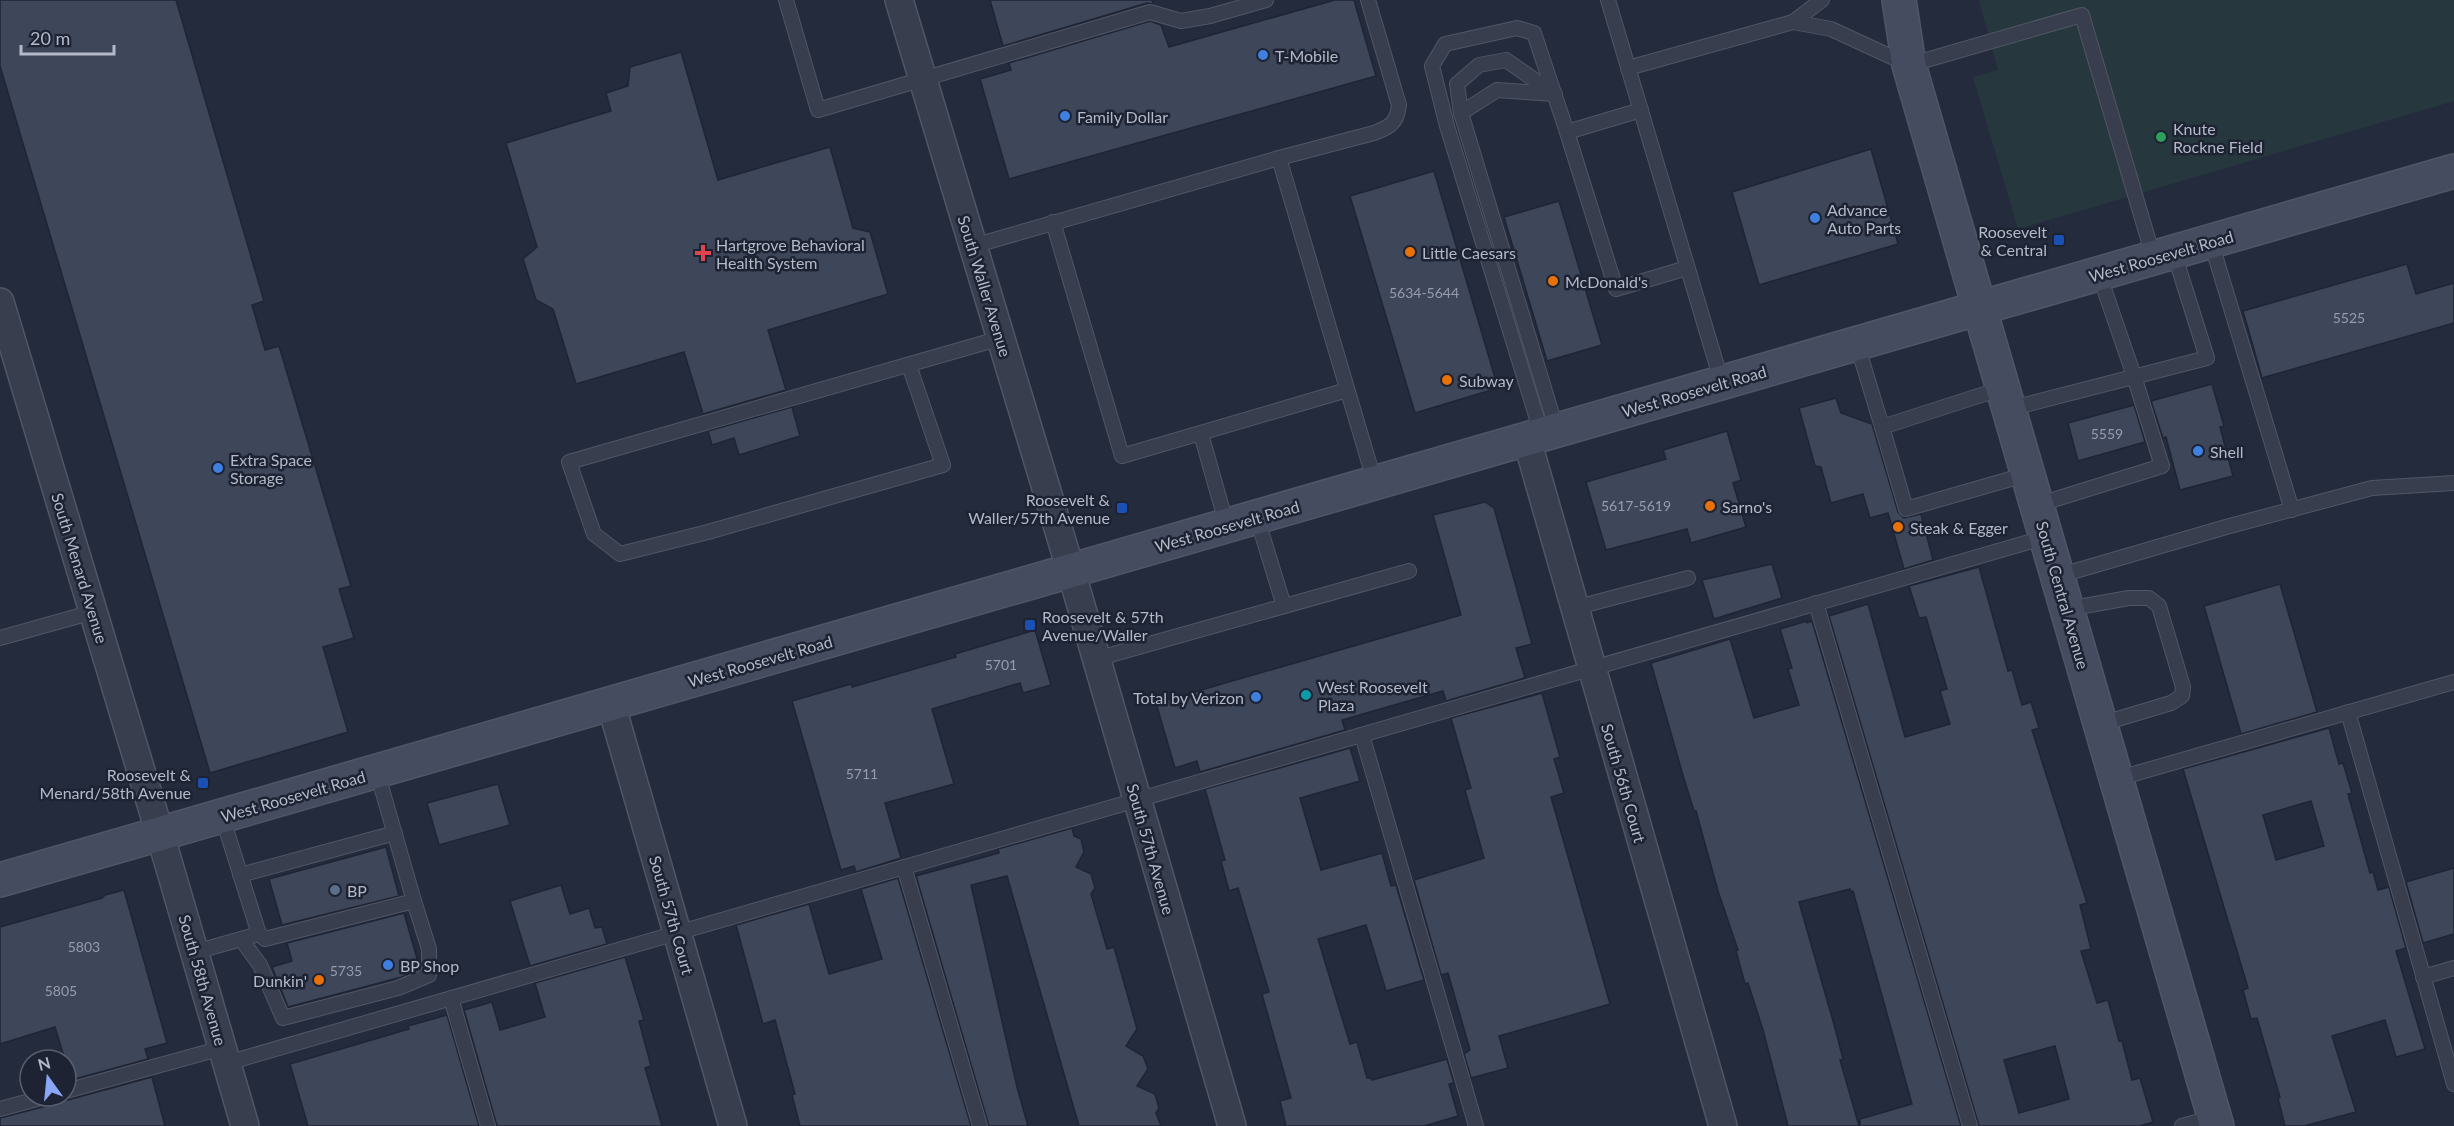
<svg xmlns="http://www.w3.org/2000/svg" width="2454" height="1126" viewBox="0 0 2454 1126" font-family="Lato,sans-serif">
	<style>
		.green { fill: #26383e }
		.building { fill: #3e465a; stroke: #1f2534; stroke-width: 1.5; fill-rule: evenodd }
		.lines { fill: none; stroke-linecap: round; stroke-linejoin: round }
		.service-casing { stroke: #505665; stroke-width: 16 }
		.minor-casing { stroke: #505665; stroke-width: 30 }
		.secondary-casing { stroke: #505665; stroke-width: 36 }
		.service { stroke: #383e4d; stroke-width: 14 }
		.minor { stroke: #383e4d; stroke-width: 27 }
		.secondary { stroke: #464c60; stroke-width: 33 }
		.shop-dot { fill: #3f7fe0; stroke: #1d2332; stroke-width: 2 }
		.leisure-dot { fill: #2e9e5b; stroke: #1d2332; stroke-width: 2 }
		.transit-dot { fill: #1a4fb4; stroke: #1d2332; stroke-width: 2 }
		.food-dot { fill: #e8710a; stroke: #1d2332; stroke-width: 2 }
		.health-dot { fill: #e0444e; stroke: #1d2332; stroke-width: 2 }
		.culture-dot { fill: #0f9aa8; stroke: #1d2332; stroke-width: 2 }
		.service-dot { fill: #5c6f8a; stroke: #1d2332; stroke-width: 2 }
		.labels { text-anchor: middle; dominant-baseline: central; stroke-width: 5; stroke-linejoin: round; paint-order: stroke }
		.number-label { font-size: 14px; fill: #969cac }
		.poi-label { font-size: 16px; fill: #b3b9c8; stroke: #1d2332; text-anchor: start }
		.street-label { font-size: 16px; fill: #b3b9c8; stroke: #1d2332 }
	</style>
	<rect width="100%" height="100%" fill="#242b3d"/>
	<!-- green -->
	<path class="green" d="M1984,0H2454V101L2018,229L1973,77L1998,70L1979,1Z"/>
	<!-- building -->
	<g class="building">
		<path d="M0,0H176L264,301L252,305L265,350L279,346L351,586L339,589L354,638L323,647L348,732L210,773L0,66Z"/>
		<path d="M990,0H1152L1153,4L1147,3L1003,46Z"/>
		<path d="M1335,0H1354L1376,76L1009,179L980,79L1011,70L1009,63L1150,21L1161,25L1169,47Z"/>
		<path d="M681,52L718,180L830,147L853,228L870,232L888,294L768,330L786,390L703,414L684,352L576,384L553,309L536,300L523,259L537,247L506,143L611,111L606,93L628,86L630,67Z"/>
		<path d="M1871,149L1898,244L1759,285L1732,192Z"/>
		<path d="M1434,171L1498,388L1415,413L1350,196Z"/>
		<path d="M1559,201L1602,345L1547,361L1504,217Z"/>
		<path d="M2407,264L2416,294L2454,283V323L2262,378L2243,311Z"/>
		<path d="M2212,384L2224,426L2220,427L2233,476L2180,490L2166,437L2163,438L2151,401Z"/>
		<path d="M1836,398L1841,413L1872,424L1898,512L1904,518L1921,514L1933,560L1904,569L1888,513L1870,518L1863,494L1831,503L1821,467L1815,466L1799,408Z"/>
		<path d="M2134,405L2145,442L2078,461L2068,423Z"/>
		<path d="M792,407L800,436L739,455L734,438L712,445L708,431Z"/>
		<path d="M1727,431L1741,480L1733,483L1746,527L1691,543L1687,529L1606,550L1586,482L1666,459L1663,450Z"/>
		<path d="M1485,502L1494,508L1532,644L1516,648L1525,678L1446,701L1443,691L1342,720L1345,730L1200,772L1197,761L1175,768L1156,703L1461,615L1433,515Z"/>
		<path d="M1772,564L1782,598L1714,619L1702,580Z"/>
		<path d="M1979,567L2008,671L2012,670L2022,705L2031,702L2039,728L2032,730L2087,903L2080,905L2091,949L2081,951L2097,1003L2108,1000L2119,1041H2122L2132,1080L2140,1078L2153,1122L2140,1126H1979L1829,616L1868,604L1905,737L1950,724L1940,691L1947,689L1926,617L1919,618L1909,586ZM2055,1046L2069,1099L2019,1113L2004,1060Z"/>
		<path d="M2280,584L2317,712L2241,734L2204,606Z"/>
		<path d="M1807,621V623L1812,621L1961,1126H1860V1119L1912,1104L1853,891L1851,892L1850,889L1799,902L1835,1028L1843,1059L1840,1060L1859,1126H1788L1763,1030L1748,983L1745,984L1736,951L1738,950L1718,891L1696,811H1694L1682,772L1651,663L1730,639L1754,718L1799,705L1788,669L1792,668L1780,629Z"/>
		<path d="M1035,630L1051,685L1023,693L1020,683L932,709L954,784L885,803L901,858L856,872L854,866L841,870L792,701L851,684L852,687L956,657L955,654Z"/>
		<path d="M1542,693L1560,757L1554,759L1564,793L1551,797L1610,1004L1499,1036L1508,1068L1471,1078L1464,1054L1470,1050L1448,973L1441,975L1414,880L1484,858L1465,790L1471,788L1451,718Z"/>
		<path d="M2329,728L2339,764L2343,763L2352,793L2348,794L2370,873L2373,872L2378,890L2389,887L2406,948L2396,951L2425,1049L2396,1057L2385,1020L2332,1036L2356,1112L2304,1126H2285L2278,1098L2280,1097L2257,1018L2251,1019L2243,990L2248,988L2183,769ZM2311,801L2324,846L2276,860L2263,815Z"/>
		<path d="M1350,748L1360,781L1300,798L1321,870L1382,853L1391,886L1396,885L1424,980L1386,991L1366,925L1318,939L1350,1044L1357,1042L1367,1078H1371L1372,1080L1447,1059L1454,1083L1449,1084L1458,1116L1424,1126H1286L1280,1101L1291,1098L1262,994L1269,992L1238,888L1229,891L1221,861L1225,860L1205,789Z"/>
		<path d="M498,784L510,825L439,845L427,803Z"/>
		<path d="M1072,828L1074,836L1081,839L1084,852L1076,867L1091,874L1095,888L1091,894L1107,949L1114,947L1137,1029L1126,1046L1143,1056L1148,1069L1137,1086L1155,1094L1159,1108L1156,1113L1161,1126H1079L1007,876L971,885L1017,1087L1028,1126H989L916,876L999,853L998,849Z"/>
		<path d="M386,847L399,896L282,925L269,879Z"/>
		<path d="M2454,868V934L2423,943L2406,882Z"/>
		<path d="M898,878L971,1126H800L792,1095L795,1094L775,1020L763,1024L736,925L809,904L829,974L882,959L861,889Z"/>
		<path d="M561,885L570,914L589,908L595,928L602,927L607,944L530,966L510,901Z"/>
		<path d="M124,890L167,1043L145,1049L148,1059L71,1080L55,1027L0,1044V927L102,898L105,895Z"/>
		<path d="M404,913L420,969L402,977L288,1007L272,967L292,961L287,943Z"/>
		<path d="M625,957L644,1020L639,1021L651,1066L645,1068L662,1126H497L464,1010L492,1002L500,1030L545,1017L535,983Z"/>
		<path d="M447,1015L479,1126H308L290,1064L409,1029L408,1026Z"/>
		<path d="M152,1077L165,1126H0V1118L50,1105L55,1102L57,1096L68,1100Z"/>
	</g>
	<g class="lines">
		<defs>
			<g id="service">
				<path d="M786,0L818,110L1150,12L1181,21L1210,16L1266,0"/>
				<path d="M1608,0L1722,383"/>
				<path d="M1793,22L1831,29L1909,65L2082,15L2154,259"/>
				<path d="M1628,68L1793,22L1822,0"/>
				<path d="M1555,94L1497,90L1461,113L1557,431"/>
				<path d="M1641,110L1567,132L1616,289L1687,268"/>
				<path d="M1461,113L1457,84L1479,65L1506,60L1553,93"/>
				<path d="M1279,158L1374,133C1390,127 1397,123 1399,105L1368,0"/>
				<path d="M1053,222L1122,456L1347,390"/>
				<path d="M2211,242L2292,510"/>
				<path d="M973,246L1279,158L1375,483"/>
				<path d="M1857,344L1882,427"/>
				<path d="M909,365L943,465L708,532L620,554L594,534L569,462L1001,338"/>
				<path d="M2003,388L1882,427L1906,509L2028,474"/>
				<path d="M2009,409L2207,358L2174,253"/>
				<path d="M1201,434L1227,526"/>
				<path d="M1542,435L1447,126L1432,66L1445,44L1517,28L1534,33L1567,132"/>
				<path d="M2037,505L2162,466L2134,376L2099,274"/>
				<path d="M1257,518L1284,606"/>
				<path d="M2058,576L2226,527L2372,488L2454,483"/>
				<path d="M1816,603L1970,1126"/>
				<path d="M1574,608L1688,578"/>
				<path d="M2067,609L2129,598H2149L2159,606L2183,687L2182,696L2171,703L2101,724"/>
				<path d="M0,638L93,612"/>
				<path d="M1096,659L1409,571"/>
				<path d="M2348,712L2454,1084"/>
				<path d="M1362,735L1476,1126"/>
				<path d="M2116,779L2454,682"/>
				<path d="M222,816L259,934"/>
				<path d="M904,867L980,1126"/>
				<path d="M240,875L395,833"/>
				<path d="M241,939L260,965L283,1018L398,988L429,975V949L414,901"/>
				<path d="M195,952L259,934L265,939L414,901L377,772"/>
				<path d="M2423,977L2454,968"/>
				<path d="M451,998L488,1126"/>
				<path d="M227,1063L2046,537"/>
				<path d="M66,1091L222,1048"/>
				<path d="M0,1109L48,1096"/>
				<path d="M2182,1126L2214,1117"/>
			</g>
			<g id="minor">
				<path d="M899,0L1071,571L1232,1126"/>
				<path d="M0,302L160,834L245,1126"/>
				<path d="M1527,440L1723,1126"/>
				<path d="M611,704L733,1126"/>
			</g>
			<g id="secondary">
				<path d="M1899,0L1909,65L2217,1126"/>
				<path d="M0,880L2454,171"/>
			</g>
		</defs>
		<!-- service casing -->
		<use href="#service" class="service-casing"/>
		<!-- minor casing -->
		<use href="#minor" class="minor-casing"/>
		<!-- secondary casing -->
		<use href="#secondary" class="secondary-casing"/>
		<!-- service -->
		<use href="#service" class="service"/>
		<!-- minor -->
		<use href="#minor" class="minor"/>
		<!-- secondary -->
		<use href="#secondary" class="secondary"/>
	</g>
	<!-- markers -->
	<g class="shop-dot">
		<circle cx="1263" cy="55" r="6"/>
		<circle cx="1065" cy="116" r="6"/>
		<circle cx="1815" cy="218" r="6"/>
		<circle cx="2198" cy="451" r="6"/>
		<circle cx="218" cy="468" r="6"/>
		<circle cx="1256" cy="697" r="6"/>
		<circle cx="388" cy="965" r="6"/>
	</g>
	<circle class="leisure-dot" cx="2161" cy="137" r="6"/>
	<g class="transit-dot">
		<rect x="2053" y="234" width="12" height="12" rx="3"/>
		<rect x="1116" y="502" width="12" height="12" rx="3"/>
		<rect x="1024" y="619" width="12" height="12" rx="3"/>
		<rect x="197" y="777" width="12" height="12" rx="3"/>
	</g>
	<g class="food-dot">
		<circle cx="1410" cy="252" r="6"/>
		<circle cx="1553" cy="281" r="6"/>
		<circle cx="1447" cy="380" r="6"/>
		<circle cx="1710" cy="506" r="6"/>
		<circle cx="1898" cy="527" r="6"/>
		<circle cx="319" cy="980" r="6"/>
	</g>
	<path class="health-dot" d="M700 244h6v6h6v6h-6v6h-6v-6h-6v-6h6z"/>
	<circle class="culture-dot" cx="1306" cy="695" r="6"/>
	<circle class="service-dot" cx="335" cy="890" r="6"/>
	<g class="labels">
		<!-- number labels -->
		<g class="number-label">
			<text x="1424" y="292">5634-5644</text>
			<text x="2349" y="317">5525</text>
			<text x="2107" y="433">5559</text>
			<text x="1636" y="505">5617-5619</text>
			<text x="1001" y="664">5701</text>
			<text x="862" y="773">5711</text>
			<text x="84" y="946">5803</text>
			<text x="346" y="970">5735</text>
			<text x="61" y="990">5805</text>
		</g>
		<!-- poi labels -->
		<g class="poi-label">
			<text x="1275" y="55">T-Mobile</text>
			<text x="1077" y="116">Family Dollar</text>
			<text x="2173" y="128">Knute<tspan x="2173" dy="18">Rockne Field</tspan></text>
			<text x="1827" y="209">Advance<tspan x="1827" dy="18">Auto Parts</tspan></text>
			<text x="2047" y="231" text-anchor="end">Roosevelt<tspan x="2047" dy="18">&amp; Central</tspan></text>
			<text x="716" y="244">Hartgrove Behavioral<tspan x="716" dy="18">Health System</tspan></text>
			<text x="1422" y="252">Little Caesars</text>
			<text x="1565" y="281">McDonald's</text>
			<text x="1459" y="380">Subway</text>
			<text x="2210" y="451">Shell</text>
			<text x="230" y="459">Extra Space<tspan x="230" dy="18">Storage</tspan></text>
			<text x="1110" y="499" text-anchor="end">Roosevelt &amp;<tspan x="1110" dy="18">Waller/57th Avenue</tspan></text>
			<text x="1722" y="506">Sarno's</text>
			<text x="1910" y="527">Steak &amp; Egger</text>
			<text x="1042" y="616">Roosevelt &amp; 57th<tspan x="1042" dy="18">Avenue/Waller</tspan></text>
			<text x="1318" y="686">West Roosevelt<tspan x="1318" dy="18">Plaza</tspan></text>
			<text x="1244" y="697" text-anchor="end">Total by Verizon</text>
			<text x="191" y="774" text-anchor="end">Roosevelt &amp;<tspan x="191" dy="18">Menard/58th Avenue</tspan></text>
			<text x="347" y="890">BP</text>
			<text x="400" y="965">BP Shop</text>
			<text x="307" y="980" text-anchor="end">Dunkin'</text>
		</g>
		<!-- street labels -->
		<g class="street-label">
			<text transform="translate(2161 256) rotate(-16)">West Roosevelt Road</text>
			<text transform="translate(985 286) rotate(73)">South Waller Avenue</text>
			<text transform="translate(1694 391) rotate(-16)">West Roosevelt Road</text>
			<text transform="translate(1227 526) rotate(-16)">West Roosevelt Road</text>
			<text transform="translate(80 568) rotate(73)">South Menard Avenue</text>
			<text transform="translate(2063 595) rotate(74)">South Central Avenue</text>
			<text transform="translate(760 661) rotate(-16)">West Roosevelt Road</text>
			<text transform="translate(1624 783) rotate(74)">South 56th Court</text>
			<text transform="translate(293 796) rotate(-16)">West Roosevelt Road</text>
			<text transform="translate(1151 849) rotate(74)">South 57th Avenue</text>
			<text transform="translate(672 915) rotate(74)">South 57th Court</text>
			<text transform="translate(203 980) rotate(74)">South 58th Avenue</text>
		</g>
	</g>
	<!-- north arrow -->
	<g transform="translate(48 1078) rotate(345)"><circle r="28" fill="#1d2332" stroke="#595f6e" stroke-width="1.5"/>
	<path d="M0-4.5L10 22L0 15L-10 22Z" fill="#8aa6f7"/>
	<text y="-9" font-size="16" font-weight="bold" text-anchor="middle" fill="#b3b9c8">N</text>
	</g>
	<!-- scale -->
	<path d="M21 45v9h93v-9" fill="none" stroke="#b3b9c8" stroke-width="3"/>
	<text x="30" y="45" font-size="18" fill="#b3b9c8" stroke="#1d2332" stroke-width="4.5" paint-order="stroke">20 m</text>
</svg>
